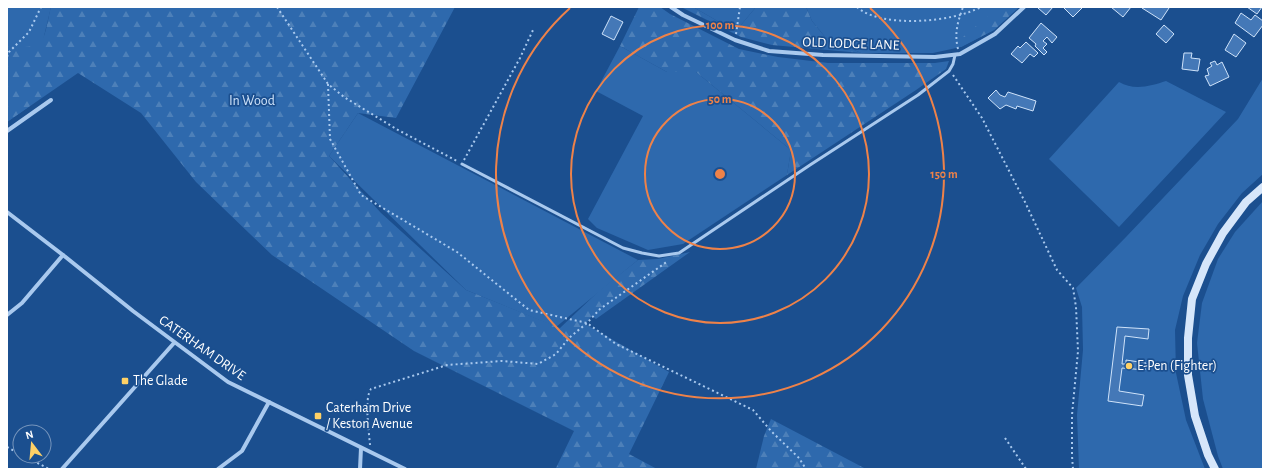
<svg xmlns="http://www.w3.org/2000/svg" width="1270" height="476" viewBox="0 0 1270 476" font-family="'Alegreya Sans',sans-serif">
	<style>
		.green { fill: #2e69ad }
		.forest { fill: url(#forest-firs) }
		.building { fill: #4478b7; stroke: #cfe3fa }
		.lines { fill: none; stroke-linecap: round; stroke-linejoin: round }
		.path { stroke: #a9c9ee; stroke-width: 2; stroke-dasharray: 2 3; stroke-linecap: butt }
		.lane { stroke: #a9c9ee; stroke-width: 3 }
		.street { stroke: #a9c9ee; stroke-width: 4 }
		.secondary { stroke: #d6e6fa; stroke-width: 8 }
		.ring { fill: none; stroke: #ee8249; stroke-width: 2 }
		.poi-dot { fill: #ffd166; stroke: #1b4f8f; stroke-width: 1.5 }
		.labels { text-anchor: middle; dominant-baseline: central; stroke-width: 3.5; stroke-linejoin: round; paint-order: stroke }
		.street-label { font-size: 14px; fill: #fff; stroke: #1b4f8f }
		.park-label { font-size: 14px; fill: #cfe3fa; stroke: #1b4f8f }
		.poi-label { font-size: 14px; fill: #fff; stroke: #1b4f8f; text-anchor: start }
		.centre { fill: #ee8249; stroke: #1b4f8f; stroke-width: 2 }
		.ring-label { font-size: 12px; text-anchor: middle; font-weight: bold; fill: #ee8249; stroke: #1b4f8f; stroke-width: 3.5; stroke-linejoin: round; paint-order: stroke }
	</style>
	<defs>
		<pattern id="forest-firs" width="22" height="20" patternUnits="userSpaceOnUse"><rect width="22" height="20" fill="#2e69ad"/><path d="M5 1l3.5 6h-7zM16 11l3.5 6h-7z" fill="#4d80b9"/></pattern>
	</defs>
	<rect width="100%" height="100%" fill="#1b4f8f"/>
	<!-- green -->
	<g class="green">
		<path d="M7,7H51L27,108L7,122Z"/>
		<path d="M693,7H756L736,31L730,23H721Z"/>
		<path d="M806,7H1019L994,30L961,47L933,53H861L825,37L812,21Z"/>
		<path d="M620,46L667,72H696L791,150L787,175L683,244L648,250L597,228L588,219L643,116L596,91Z"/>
		<path d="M1263,78V174L1242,193L1218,224L1200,255L1183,296L1175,330L1176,373L1186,420L1205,469H1079L1077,415L1083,350L1082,307L1076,288L1126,237L1238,119Z"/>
		<path d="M1166,81L1226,112L1119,227L1049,159L1119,82C1134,91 1151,86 1166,81Z"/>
		<path d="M358,113L638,260L556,327L466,290L329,156Z"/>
		<path d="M1263,201V469H1223L1218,456L1203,399L1197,343L1202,303L1218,259L1235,232Z"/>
	</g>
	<!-- forest -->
	<g class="forest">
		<path d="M51,7H455L396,118L358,113L329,156L381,213L466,290L560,328L599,291L638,260L658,259L690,252L596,319L592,316L585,324L669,372L629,454L657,469H559L556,468L574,431L414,351L272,255L196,182L141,113L78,73L7,122V46C18,47 36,50 43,38C46,34 49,13 51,7Z"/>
		<path d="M639,7H660L670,14L739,49L778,57L828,63H935L949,61L946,69L916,90L787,175L791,150L696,72H667L620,46Z"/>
		<path d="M681,7H693L721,23H730L736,31L756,7H806L812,21L825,37L861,53L772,45L741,37Z"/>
		<path d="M999,7H1019L994,30L961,47L960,41L964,36Z"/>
		<path d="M771,419L866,469H756L764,436Z"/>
	</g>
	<!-- building -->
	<g class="building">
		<path d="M1040,7H1053L1046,15L1038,8Z"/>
		<path d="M1063,7H1083L1073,17Z"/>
		<path d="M1111,7H1131L1123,17Z"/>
		<path d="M1143,7H1168L1169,8L1161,20L1142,8Z"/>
		<path d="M1247,7H1262L1257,14Z"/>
		<path d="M1241,13L1251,20L1255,15L1263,21V25L1254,37L1235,23Z"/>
		<path d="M611,16L623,22L614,40L602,34Z"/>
		<path d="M1041,23L1057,37L1052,43L1047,37L1043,41L1047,44L1043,48L1047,52L1044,55L1035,46L1036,44L1029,38Z"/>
		<path d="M1164,25L1174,34L1166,43L1156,34Z"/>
		<path d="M1234,34L1246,43L1236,57L1225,50Z"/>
		<path d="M1026,42L1038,53L1034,57L1030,54L1022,63L1011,54L1018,46L1020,48Z"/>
		<path d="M1184,53H1192L1191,58L1200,59L1198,71L1182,69Z"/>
		<path d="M1215,61L1217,65L1222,62L1229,77L1210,86L1205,76L1209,75L1207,69L1212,66L1210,63Z"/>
		<path d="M996,90L1000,95L1005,97L1008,92L1036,101L1033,111L1017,106L1016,109L1006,105L1000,109L988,98Z"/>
		<path d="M1117,327L1149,329L1148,339L1125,336L1122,364H1126V360L1146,363L1145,370L1122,368L1119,391L1144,395L1142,406L1108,401Z"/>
	</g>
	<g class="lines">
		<!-- path -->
		<g class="path">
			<path d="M277,7L328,84L344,97L398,130L457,161"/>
			<path d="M857,7C881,29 954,22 981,7"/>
			<path d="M736,34L740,7"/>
			<path d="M958,49C954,33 958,21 963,7"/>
			<path d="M7,57L9,52L29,32L41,7"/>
			<path d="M953,75L982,118L1025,202L1057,270L1073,288L1076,307L1078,351L1072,415V456L1073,469"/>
			<path d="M328,84L330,139L361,195L457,252L529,310L587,323L616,344L753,410L772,432L799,458L806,469"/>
			<path d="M464,160L520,58L533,30"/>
			<path d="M1005,438L1026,469"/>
			<path d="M370,445C369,432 364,398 371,389L447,365L502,361L538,364L556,354L569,338L587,323L600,309L668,261"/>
			<path d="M7,447L20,454"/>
			<path d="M24,456L49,469"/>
		</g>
		<!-- lane -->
		<path class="lane" d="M462,164L623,248L642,253L659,256L679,253L810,165L918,95L949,71L953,64L955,55"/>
		<!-- street -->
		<g class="street">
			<path d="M671,7L683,15L735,40L769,51L823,55L935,57L960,54L995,34L1024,7"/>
			<path d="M7,131L51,100"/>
			<path d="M7,212L63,255L133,311L228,382L405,469"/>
			<path d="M7,315L22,303L63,255"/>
			<path d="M62,469L174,343"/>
			<path d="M218,469L242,451L269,402"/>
			<path d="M360,469L361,448"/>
		</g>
		<!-- secondary -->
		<path class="secondary" d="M1215,469L1208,455L1195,416L1188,375V338L1192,299L1206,264L1223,233L1246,202L1263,187"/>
	</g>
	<!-- distance rings -->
	<g class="ring">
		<circle cx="720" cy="174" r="75"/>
		<circle cx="720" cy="174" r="149"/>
		<path d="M870 8A224 224 0 1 1 570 8"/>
	</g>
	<!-- markers -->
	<g class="poi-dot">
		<circle cx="1129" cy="366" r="4"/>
		<rect x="121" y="377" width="8" height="8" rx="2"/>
		<rect x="314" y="412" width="8" height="8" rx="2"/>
	</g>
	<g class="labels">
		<!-- street labels -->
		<g class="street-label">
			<text transform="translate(851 44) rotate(2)">OLD LODGE LANE</text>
			<text transform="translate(202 348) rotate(35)">CATERHAM DRIVE</text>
		</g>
		<!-- park labels -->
		<g class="park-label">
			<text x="252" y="101">In Wood</text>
		</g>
		<!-- poi labels -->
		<g class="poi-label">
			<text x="1137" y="366">E-Pen (Fighter)</text>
			<text x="133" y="381">The Glade</text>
			<text x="326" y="408">Caterham Drive<tspan x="326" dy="16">/ Keston Avenue</tspan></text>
		</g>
	</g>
	<circle cx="720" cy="174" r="6" class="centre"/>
	<g class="ring-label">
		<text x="720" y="29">100 m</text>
		<text x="720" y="103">50 m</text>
		<text x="944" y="178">150 m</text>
	</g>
	<!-- border -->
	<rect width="1270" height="476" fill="none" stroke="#ffffff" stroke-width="16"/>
	<!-- north arrow -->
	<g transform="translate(32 444) rotate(344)"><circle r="19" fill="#1b4f8f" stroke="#7695bc"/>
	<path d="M0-3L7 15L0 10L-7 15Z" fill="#ffd166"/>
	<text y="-6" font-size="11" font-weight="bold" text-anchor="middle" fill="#ffffff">N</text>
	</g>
</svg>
